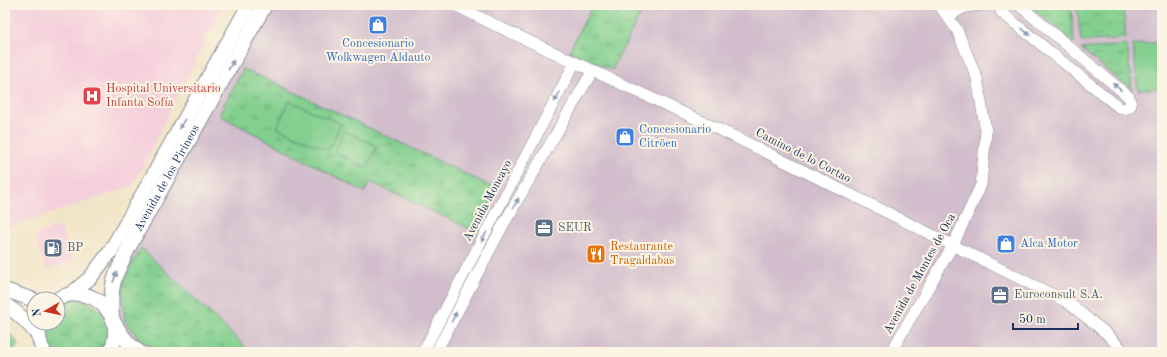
<svg xmlns="http://www.w3.org/2000/svg" width="1167" height="357" viewBox="0 0 1167 357" font-family="'Old Standard TT',serif">
	<style>
		.built { fill: #f5cfdc }
		.industrial { fill: #d1bdcc }
		.grass { fill: url(#grass-tufts); stroke: #4e7f76 }
		.garden { fill: #82cf8e; stroke: #4e7f76 }
		.lines { fill: none; stroke-linecap: round; stroke-linejoin: round }
		.minor-casing { stroke: #868a92; stroke-width: 12 }
		.major-casing { stroke: #868a92; stroke-width: 16 }
		.minor { stroke: #fff; stroke-width: 11 }
		.major { stroke: #fff; stroke-width: 14 }
		.oneway { fill: #8d97ae }
		.labels { text-anchor: middle; dominant-baseline: central; stroke-width: 4; stroke-linejoin: round; paint-order: stroke }
		.shop-label { font-size: 12px; fill: #366cbe; stroke: #fcf5e5; text-anchor: start }
		.health-label { font-size: 12px; fill: #be3a42; stroke: #fcf5e5; text-anchor: start }
		.street-label { font-size: 12px; fill: #1b2f5e; stroke: #fcf5e5 }
		.service-label { font-size: 12px; fill: #4e5e75; stroke: #fcf5e5; text-anchor: start }
		.food-label { font-size: 12px; fill: #c56008; stroke: #fcf5e5; text-anchor: start }
	</style>
	<defs>
		<pattern id="grass-tufts" width="24" height="20" patternUnits="userSpaceOnUse"><rect width="24" height="20" fill="#82cf8e"/><path d="M3 7l-1-3M5 7V3M7 7l1-3M15 17l-1-3M17 17v-4M19 17l1-3" fill="none" stroke="#6aa877"/></pattern>
	</defs>
	<rect width="100%" height="100%" fill="#fcf5e5"/>
	<filter id="ink" filterUnits="userSpaceOnUse"><feTurbulence type="fractalNoise" baseFrequency=".025" numOctaves="2"/><feDisplacementMap in="SourceGraphic" scale="8" xChannelSelector="R" yChannelSelector="G"/><feConvolveMatrix kernelMatrix="1 2 1 2 8 2 1 2 1" color-interpolation-filters="sRGB"/></filter>
	<filter id="wash" filterUnits="userSpaceOnUse"><feTurbulence type="fractalNoise" baseFrequency=".012" numOctaves="4" result="noise"/><feDisplacementMap in="SourceGraphic" scale="16" xChannelSelector="R" yChannelSelector="G"/><feGaussianBlur stdDeviation="0.9" result="paint"/><feColorMatrix in="noise" values="0 0 0 0 0 0 0 0 0 0 0 0 0 0 0 0 0 1.4 0 .05"/><feComposite in="paint" operator="in"/></filter>
	<g filter="url(#wash)">
		<rect width="100%" height="100%" fill="#f1e5c7"/>
		<!-- built -->
		<g class="built">
			<path d="M5,5H223L133,186L5,229Z"/>
			<path d="M60,226L73,261L46,270L34,235Z"/>
		</g>
		<!-- industrial -->
		<path class="industrial" d="M265,5H1162V352H139L123,336L111,288Z"/>
		<!-- grass -->
		<g class="grass">
			<path d="M593,5H645L612,70L569,51Z"/>
			<path d="M1029,5H1071L1074,43Z"/>
			<path d="M1077,5H1123L1126,38L1081,42Z"/>
			<path d="M1127,45L1132,90L1081,49Z"/>
			<path d="M243,69L273,82L497,189L476,231L466,227L370,182L365,192L221,116L220,113Z"/>
			<path d="M141,248L251,352H161L140,340L125,321L122,294L124,278Z"/>
			<path d="M83,299L102,311L110,332L108,343L103,352H49L47,350L44,323H58V305L61,302Z"/>
			<path d="M5,329L18,343L14,352H5Z"/>
		</g>
		<!-- garden -->
		<g class="garden">
			<path d="M1162,42V88L1138,90L1133,45Z"/>
			<path d="M289,101L341,124L329,150L277,128Z"/>
			<path d="M344,131L377,146L367,168L335,152Z"/>
		</g>
	</g>
	<g filter="url(#ink)">
		<g class="lines">
			<defs>
				<g id="minor">
					<path d="M455,5L499,27L733,136L1067,302L1106,333L1124,352"/>
					<path d="M998,5L1002,13L1121,109L1128,108L1131,105L1129,97L1019,5"/>
					<path d="M948,18C962,6 967,6 985,5"/>
					<path d="M423,352L575,62"/>
					<path d="M436,352L502,227L593,70"/>
					<path d="M891,352L953,245L981,185L986,132L977,78L957,30L939,5"/>
				</g>
				<g id="major">
					<path d="M5,290L34,300"/>
					<path d="M71,294L90,278L110,252L249,5"/>
					<path d="M58,299C83,284 117,305 115,334C115,341 113,346 110,352"/>
					<path d="M5,305C18,312 28,323 38,335"/>
					<path id="s1" d="M112,316C109,284 116,273 130,245L265,5"/>
					<path d="M115,324C122,335 128,345 139,352"/>
					<path d="M39,325C38,335 39,343 44,352"/>
				</g>
			</defs>
			<!-- minor casing -->
			<use href="#minor" class="minor-casing"/>
			<!-- major casing -->
			<use href="#major" class="major-casing"/>
			<!-- minor -->
			<use href="#minor" class="minor"/>
			<!-- major -->
			<use href="#major" class="major"/>
		</g>
		<!-- one-way arrows -->
		<defs><path id="oneway-solid" d="M-6-.8H1V-3.2L6.5 0L1 3.2V.8H-6Z"/></defs>
		<g class="oneway">
			<use href="#oneway-solid" transform="translate(1026 32) rotate(39)"/>
			<use href="#oneway-solid" transform="translate(231 65) rotate(-61)"/>
			<use href="#oneway-solid" transform="translate(1117 87) rotate(-140)"/>
			<use href="#oneway-solid" transform="translate(557 97) rotate(118)"/>
			<use href="#oneway-solid" transform="translate(182 124) rotate(119)"/>
			<use href="#oneway-solid" transform="translate(516 203) rotate(-60)"/>
			<use href="#oneway-solid" transform="translate(484 237) rotate(118)"/>
			<use href="#oneway-solid" transform="translate(115 277) rotate(-70)"/>
			<use href="#oneway-solid" transform="translate(454 317) rotate(-62)"/>
		</g>
	</g>
	<!-- icons -->
	<defs>
		<symbol id="shop-square" viewBox="-11 -11 22 22"><rect x="-9" y="-9" width="18" height="18" rx="4" fill="#3f7fe0" stroke="#fcf5e5"/><path d="M-5-2.5h2.3a2.7 3.5 0 0 1 5.4 0H5L5.5 6h-11ZM-1.5-2.5h3a1.5 2.3 0 0 0-3 0Z" fill="#fff"/></symbol>
		<symbol id="hospital-square" viewBox="-11 -11 22 22"><rect x="-9" y="-9" width="18" height="18" rx="4" fill="#e0444e" stroke="#fcf5e5"/><path d="M-5-5h3v3.5h4V-5h3V5h-3V1.5h-4V5h-3Z" fill="#fff"/></symbol>
		<symbol id="office-square" viewBox="-11 -11 22 22"><rect x="-9" y="-9" width="18" height="18" rx="4" fill="#5c6f8a" stroke="#fcf5e5"/><path d="M-6-3h4V-5.5h4V-3h4V5H-6ZM-1-4.5V-3h2v-1.5ZM-6 0V1H6V0Z" fill="#fff"/></symbol>
		<symbol id="fuel-square" viewBox="-11 -11 22 22"><rect x="-9" y="-9" width="18" height="18" rx="4" fill="#5c6f8a" stroke="#fcf5e5"/><path d="M-5.5-6h7V0h2V4h1.3V-2.5L3-4.5l.8-.8L6-3V5H2.5V1h-1V6h-7ZM-4.2-4.7v3.2H.2V-4.7Z" fill="#fff"/></symbol>
		<symbol id="restaurant-square" viewBox="-11 -11 22 22"><rect x="-9" y="-9" width="18" height="18" rx="4" fill="#e8710a" stroke="#fcf5e5"/><path d="M-5-6h1v4h1v-4h1v4h1v-4h1v5L-1.5 .5V6h-2V.5L-5-1ZM5-6V6H3V1.5H1.5Q1.5-4 5-6Z" fill="#fff"/></symbol>
	</defs>
	<g fill-rule="evenodd">
		<use href="#shop-square" x="367" y="14" width="22" height="22"/>
		<use href="#hospital-square" x="81" y="85" width="22" height="22"/>
		<use href="#shop-square" x="614" y="126" width="22" height="22"/>
		<use href="#office-square" x="533" y="217" width="22" height="22"/>
		<use href="#shop-square" x="995" y="233" width="22" height="22"/>
		<use href="#fuel-square" x="42" y="237" width="22" height="22"/>
		<use href="#restaurant-square" x="585" y="243" width="22" height="22"/>
		<use href="#office-square" x="989" y="284" width="22" height="22"/>
	</g>
	<g class="labels">
		<!-- shop labels -->
		<g class="shop-label">
			<text x="378" y="44" text-anchor="middle">Concesionario<tspan x="378" dy="14">Wolkwagen Aldauto</tspan></text>
			<text x="639" y="130">Concesionario<tspan x="639" dy="14">Citröen</tspan></text>
			<text x="1020" y="244">Alca Motor</text>
		</g>
		<!-- health labels -->
		<g class="health-label">
			<text x="106" y="89">Hospital Universitario<tspan x="106" dy="14">Infanta Sofía</tspan></text>
		</g>
		<!-- street labels -->
		<g class="street-label">
			<text transform="translate(803 156) rotate(27)">Camino de lo Cortao</text>
			<text stroke="none"><textPath href="#s1" startOffset="151">Avenida de los Pirineos</textPath></text>
			<text transform="translate(488 201) rotate(-62)">Avenida Moncayo</text>
			<text transform="translate(920 274) rotate(-61)">Avenida de Montes de Oca</text>
		</g>
		<!-- service labels -->
		<g class="service-label">
			<text x="558" y="228">SEUR</text>
			<text x="67" y="248">BP</text>
			<text x="1014" y="295">Euroconsult S.A.</text>
		</g>
		<!-- food labels -->
		<g class="food-label">
			<text x="610" y="247">Restaurante<tspan x="610" dy="14">Tragaldabas</tspan></text>
		</g>
	</g>
	<!-- margin -->
	<rect width="1167" height="357" fill="none" stroke="#fcf5e5" stroke-width="20"/>
	<!-- north arrow -->
	<g transform="translate(46 311) rotate(261)"><circle r="19" fill="#fcf5e5" stroke="#a2a6af"/>
	<path d="M0-3L7 15L0 10L-7 15Z" fill="#c8321e"/>
	<text y="-6" font-size="11" font-weight="bold" text-anchor="middle" fill="#1b2f5e">N</text>
	</g>
	<!-- scale -->
	<path d="M1013 323v6h65v-6" fill="none" stroke="#1b2f5e" stroke-width="2"/>
	<text x="1019" y="323" font-size="12" fill="#1b2f5e" stroke="#fcf5e5" stroke-width="3" paint-order="stroke">50 m</text>
</svg>
